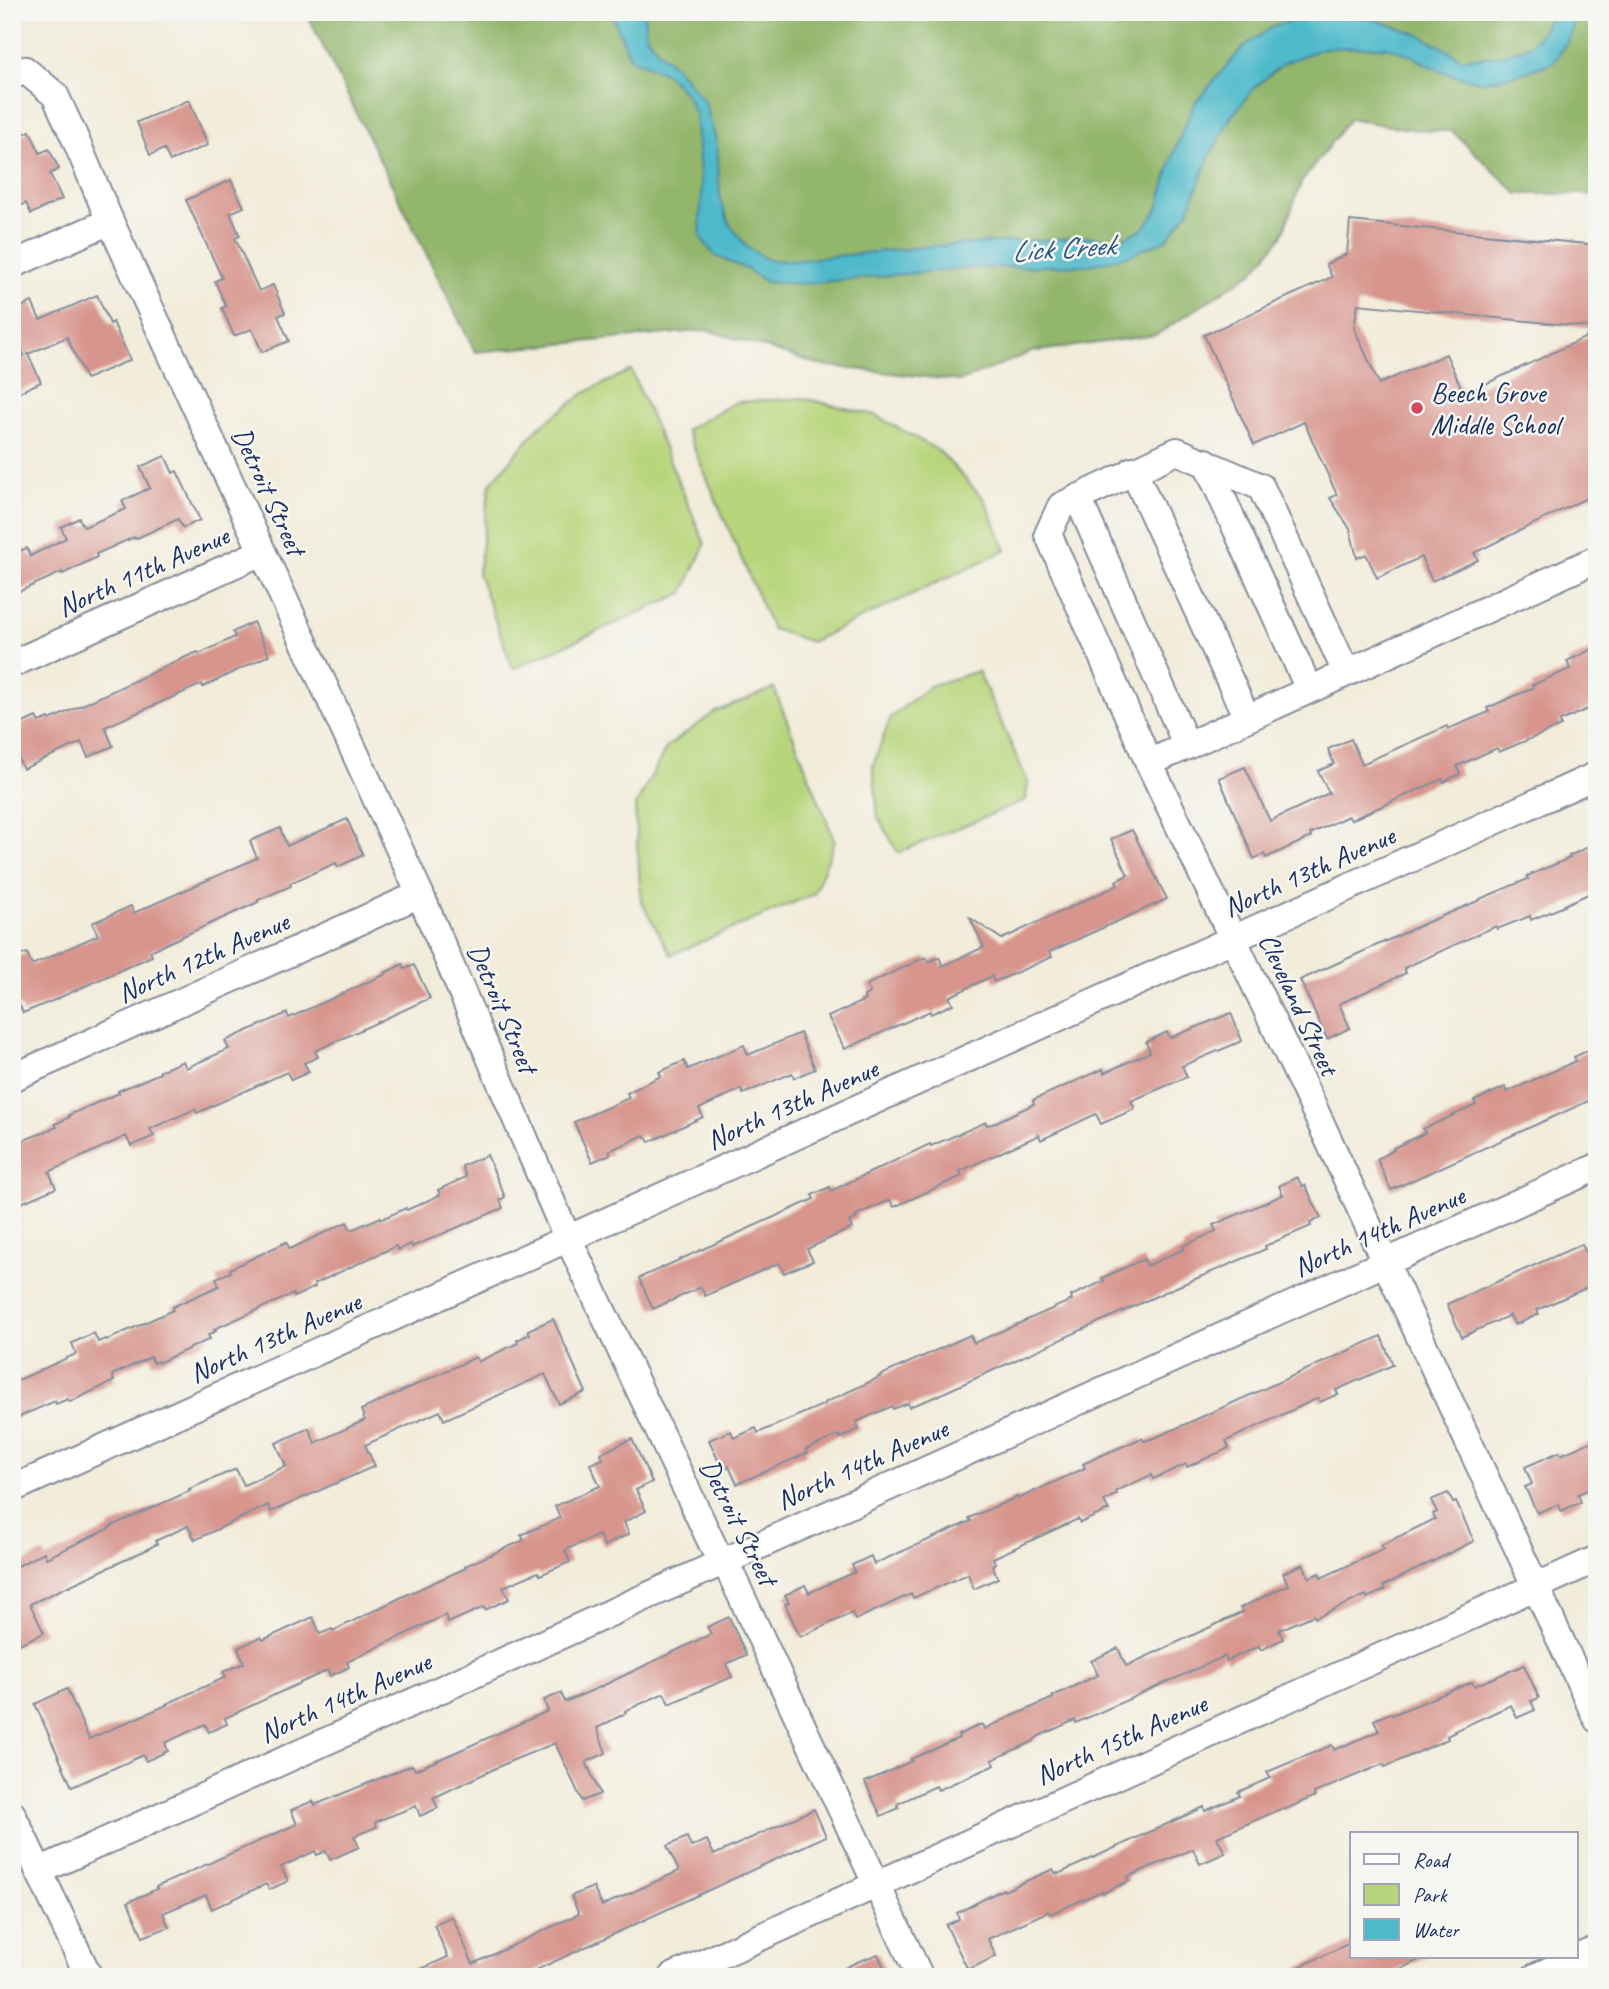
<svg xmlns="http://www.w3.org/2000/svg" width="1609" height="1989" viewBox="0 0 1609 1989" font-family="Caveat,sans-serif">
	<style>
		.green { fill: #b8d57b; stroke: #6a826c; stroke-width: 2 }
		.forest { fill: #92b66b; stroke: #567264; stroke-width: 2 }
		.water { fill: #4eb9ca; stroke: #347494; stroke-width: 2 }
		.building { fill: #d7958d }
		.lines { fill: none; stroke-linecap: round; stroke-linejoin: round }
		.minor-casing { stroke: #868e9c; stroke-width: 30 }
		.minor { stroke: #fff; stroke-width: 26 }
		.poi-dot { fill: #d1495b; stroke: #f6f6f2; stroke-width: 2.5 }
		.labels { text-anchor: middle; dominant-baseline: central; stroke-width: 5; stroke-linejoin: round; paint-order: stroke }
		.poi-label { font-size: 28px; fill: #1b2f5e; stroke: #f6f6f2; text-anchor: start }
		.street-label { font-size: 28px; fill: #1b2f5e; stroke: #f6f6f2 }
		.water-label { font-size: 30px; font-style: italic; fill: #2a587e; stroke: #f6f6f2 }
	</style>
	<rect width="100%" height="100%" fill="#f6f6f2"/>
	<filter id="ink" filterUnits="userSpaceOnUse"><feTurbulence type="fractalNoise" baseFrequency=".0143" numOctaves="2"/><feDisplacementMap in="SourceGraphic" scale="14" xChannelSelector="R" yChannelSelector="G"/><feConvolveMatrix kernelMatrix="1 2 1 2 8 2 1 2 1" color-interpolation-filters="sRGB"/></filter>
	<filter id="wash" filterUnits="userSpaceOnUse"><feTurbulence type="fractalNoise" baseFrequency=".00686" numOctaves="4" result="noise"/><feDisplacementMap in="SourceGraphic" scale="28" xChannelSelector="R" yChannelSelector="G"/><feGaussianBlur stdDeviation="1.57" result="paint"/><feColorMatrix in="noise" values="0 0 0 0 0 0 0 0 0 0 0 0 0 0 0 0 0 1.4 0 .05"/><feComposite in="paint" operator="in"/></filter>
	<g filter="url(#wash)">
		<rect width="100%" height="100%" fill="#f2ecda"/>
		<!-- green -->
		<g class="green">
			<path d="M631,370L705,544L683,593L513,669L478,573L490,484L539,427L586,392Z"/>
			<path d="M802,398L875,415L939,451L985,500L1006,550L811,642L772,629L686,430L736,402Z"/>
			<path d="M978,671L1028,782L1026,800L898,853L878,817L873,765L891,717L930,686Z"/>
			<path d="M774,688L835,841L814,894L671,955L641,901L635,807L667,747L715,712Z"/>
		</g>
		<!-- forest -->
		<path class="forest" d="M306,12H1597V196L1587,194H1518L1452,131C1418,132 1384,126 1350,118L1301,183L1282,236L1253,272L1156,335L1031,352L961,381L820,365L708,330L475,352Z"/>
		<!-- water -->
		<path class="water" d="M611,12H644L646,35L659,52L677,68L705,102L717,144L720,200L729,223L747,247L768,260L790,261L932,246L1091,237L1119,240L1143,229L1158,209L1174,152L1194,104L1243,47L1275,25L1333,13L1376,20L1418,34L1463,59L1497,56L1528,47L1543,31L1551,12H1578L1569,38L1554,62L1520,74L1482,82L1455,76L1432,67L1406,53L1387,47L1323,48L1284,63L1254,88L1231,117L1210,155L1188,211L1166,240L1127,256L1090,265L968,268L801,284L766,282L746,269L715,256L701,238L700,217L702,195L695,114L686,94L667,74L630,58Z"/>
		<g id="blocks">
			<!-- building -->
			<g class="building">
				<path d="M189,100L208,145L170,161L164,149L150,155L137,122Z"/>
				<path d="M30,131L40,153L49,149L59,169L50,174L62,199L31,214L26,203L12,210V139Z"/>
				<path d="M231,180L244,207L230,213L240,236L235,238L259,291L273,285L285,313L278,316L289,341L262,352L252,329L234,336L222,308L226,306L215,281L222,278L186,200Z"/>
				<path d="M1350,221L1597,245V328L1358,304L1354,328L1379,384L1446,354L1464,394L1597,332V493L1474,553L1478,560L1432,581L1421,557L1377,578L1366,554L1357,558L1350,529L1330,498L1337,495L1304,422L1254,445L1204,335L1332,277L1326,264L1347,254Z"/>
				<path d="M97,295L110,324L113,322L130,360L86,379L67,337L28,354L41,382L17,393L12,382V360L24,355L12,329V311L32,302L40,320Z"/>
				<path d="M165,456L173,473L177,471L200,520L183,528L178,519L135,539L134,537L96,554L97,557L63,574L62,572L12,595V554L27,548L30,556L66,538L61,527L79,518L84,527L126,509L122,501L150,488L140,467Z"/>
				<path d="M253,622L269,655L203,687L202,684L105,727L113,746L88,757L81,742L23,769L12,745V734L22,730L19,725L36,717L39,722L49,718L50,720L188,656L198,652L199,654L235,637L233,632Z"/>
				<path d="M1597,647V705L1560,721L1561,726L1499,752L1497,748L1457,766L1460,774L1444,782L1442,779L1351,820L1348,816L1310,834L1311,837L1266,858L1264,854L1254,859L1219,778L1245,767L1270,821L1329,793L1318,771L1334,764L1328,749L1351,739L1362,764L1447,726L1448,729L1489,712L1487,708L1533,688L1532,685L1570,669L1567,661Z"/>
				<path d="M347,819L363,855L338,867L336,863L290,883L291,886L258,900V902L150,951L152,956L52,1001L23,1013L20,1006L12,1009V959L27,953L32,965L98,935L92,923L131,906L134,913L257,858L250,841L280,828L287,846Z"/>
				<path d="M1132,830L1167,899L1049,952L1052,957L1006,977L994,982L992,976L949,997L953,1004L931,1014L930,1011L845,1049L828,1017L865,1000L864,996L870,993L866,985L926,957L929,962L939,957L943,966L984,947L970,918L1002,939L1118,885L1116,881L1128,875L1111,839Z"/>
				<path d="M1590,846L1591,848L1597,846V890L1564,905L1565,906L1531,920L1530,916L1497,929L1496,926L1404,968L1406,973L1339,1004L1350,1028L1327,1039L1300,980L1428,922L1480,900V899L1528,879L1527,876L1570,858L1569,856Z"/>
				<path d="M403,964L405,969L414,965L430,998L315,1051L318,1057L304,1063L309,1072L291,1080L287,1072L197,1113L195,1109L150,1129L154,1136L131,1146L126,1136L49,1172L56,1188L12,1207V1145L57,1127L55,1124L70,1117L69,1115L119,1093L118,1091L160,1073V1071L183,1061L186,1068L229,1049L225,1041L287,1013L289,1018L386,974L385,973Z"/>
				<path d="M1231,1013L1242,1041L1182,1066L1187,1077L1131,1101L1135,1109L1101,1124L1096,1114L1041,1140L1039,1135L960,1171L962,1176L894,1207L890,1200L856,1215L857,1218L849,1222L852,1228L807,1249L813,1261L784,1273L779,1263L705,1296L701,1287L653,1309L639,1278L814,1199L812,1195L830,1187L831,1191L930,1144L931,1146L986,1122L987,1125L992,1124L1034,1104L1033,1100L1103,1069L1104,1073L1150,1052L1146,1042L1167,1032L1170,1038Z"/>
				<path d="M800,1033L815,1069L794,1078L792,1073L743,1094L741,1089L699,1109L703,1117L649,1142L644,1135L609,1151L611,1154L592,1162L574,1122L629,1098L627,1093L661,1076L659,1072L684,1061L688,1069L744,1045L748,1055Z"/>
				<path d="M1597,1046V1106L1593,1099L1391,1190L1377,1159L1394,1150L1393,1148L1425,1133L1423,1129L1476,1105L1474,1101L1505,1087L1507,1092L1576,1061L1574,1057Z"/>
				<path d="M487,1155L505,1197L500,1200L503,1208L412,1247L411,1244L398,1250L396,1246L314,1284L315,1287L294,1297L293,1294L214,1329L216,1331L208,1335L210,1339L158,1363L157,1361L153,1363L151,1357L112,1375L114,1381L70,1402L68,1399L56,1404L55,1401L12,1420V1383L76,1354L72,1343L94,1333L98,1342L106,1339L107,1340L173,1310L172,1307L219,1286L216,1278L231,1272L230,1269L286,1242L290,1249L347,1222L351,1230L381,1217L382,1219L406,1208L407,1210L440,1195L438,1190L466,1177L462,1166Z"/>
				<path d="M1297,1177L1302,1186L1305,1185L1321,1218L1310,1223L1311,1226L1265,1246L1266,1249L1174,1288L930,1399L909,1407L908,1403L893,1409L892,1406L856,1422L859,1429L840,1438L839,1435L805,1450L807,1453L737,1484L729,1466L722,1469L709,1440L731,1431L734,1438L756,1428L758,1433L825,1404L824,1403L880,1377L879,1376L970,1335L974,1343L1020,1323L1072,1300L1071,1296L1104,1281L1102,1278L1144,1259L1147,1266L1184,1249L1183,1246L1216,1231L1213,1225L1283,1195L1279,1186Z"/>
				<path d="M1582,1244L1597,1278V1283L1537,1310L1539,1314L1515,1325L1510,1315L1462,1337L1447,1304Z"/>
				<path d="M553,1319L586,1392L559,1404L545,1374L444,1420L440,1411L365,1445L375,1466L271,1512L268,1505L195,1540L188,1526L155,1541L157,1544L144,1551L30,1604L44,1633L12,1647V1564L14,1568L44,1552L46,1558L110,1528L109,1527L190,1491L189,1489L236,1469L244,1485L286,1466L276,1443L309,1428L315,1443L365,1420L361,1410L476,1357L478,1362L518,1343L517,1340L530,1334L528,1330Z"/>
				<path d="M1381,1336L1393,1365L1336,1390L1338,1394L1320,1402L1318,1398L1226,1441L1229,1448L1187,1467L1186,1464L1153,1479L1151,1475L1116,1491L1117,1494L1104,1501L1109,1510L1080,1523L1078,1519L993,1558L995,1563L992,1565L998,1578L974,1589L968,1574L913,1598L911,1594L855,1620L852,1613L800,1637L785,1604L789,1602L785,1595L805,1585L809,1593L855,1572L852,1565L871,1556L874,1564L971,1521L969,1518L1017,1497L1018,1499L1085,1468L1083,1464L1100,1456L1142,1438L1144,1441L1157,1437Z"/>
				<path d="M632,1439L652,1482L636,1490L646,1511L624,1522L629,1534L604,1546L599,1535L565,1550L570,1562L540,1575L538,1572L503,1587L509,1599L485,1610L484,1607L448,1623L445,1615L347,1662L349,1667L330,1676L328,1670L225,1718L227,1724L209,1732L205,1724L165,1743L168,1751L146,1761L143,1755L72,1787L35,1704L67,1689L89,1739L167,1705L166,1704L226,1677L223,1672L244,1663L238,1648L261,1637L263,1640L313,1617L320,1634L332,1629L333,1631L406,1595L466,1568L465,1566L524,1540L521,1535L560,1518L555,1506L600,1486L590,1464L603,1459L601,1453Z"/>
				<path d="M1597,1439V1486L1578,1494L1581,1502L1561,1511L1559,1504L1537,1513L1525,1487L1532,1484L1525,1467L1559,1452L1561,1455Z"/>
				<path d="M1448,1493L1453,1503L1456,1502L1474,1541L1383,1586L1385,1590L1367,1598L1366,1595L1315,1618L1314,1615L1279,1630L1283,1639L1261,1650L1259,1646L1227,1661L1225,1656L1076,1723L1075,1720L1039,1736L1034,1740V1741L992,1760L995,1765L938,1790L936,1786L897,1804L899,1808L881,1816L865,1782L912,1761L911,1759L959,1738L958,1735L982,1724L984,1729L1053,1698V1696L1098,1675L1091,1661L1118,1648L1126,1666L1243,1612L1240,1608L1288,1585L1283,1573L1303,1564L1309,1578L1319,1573L1321,1578L1384,1549L1381,1545L1435,1519L1433,1514L1437,1512L1431,1500Z"/>
				<path d="M729,1617L746,1655L726,1664L732,1677L669,1704L664,1693L625,1711L626,1713L597,1728L606,1753L586,1762L600,1794L582,1801L555,1743L511,1761L433,1798L438,1808L420,1816L416,1806L375,1822L377,1827L354,1836L359,1847L330,1860L326,1851L317,1855L315,1851L281,1867L288,1881L269,1890L266,1884L212,1909L206,1895L163,1913L169,1927L143,1937L128,1902L157,1889L156,1887L297,1824L291,1810L313,1801L315,1805L412,1765L415,1770L456,1752L548,1711L544,1700L561,1693L565,1702L600,1687L711,1634L707,1627Z"/>
				<path d="M1524,1665L1539,1698L1531,1701L1535,1710L1517,1718L1511,1705L1454,1731L1455,1732L1447,1736L1448,1739L1385,1767L1383,1764L1314,1793L1315,1796L1284,1810L1283,1808L1217,1837L1225,1853L1200,1864L1193,1849L1127,1877L1129,1881L1103,1893L1102,1891L1050,1914L1049,1911L988,1939L996,1956L968,1970L946,1925L959,1919L957,1913L1003,1889L1004,1891L1053,1869L1055,1873L1057,1872L1058,1874L1204,1807L1205,1811L1240,1796L1238,1792L1270,1778L1267,1772L1332,1745L1334,1750L1379,1731L1374,1720L1390,1713L1392,1715L1472,1682L1474,1686Z"/>
				<path d="M814,1809L826,1836L521,1977H403L448,1957L434,1925L452,1916L473,1964L579,1914L571,1896L593,1887L602,1906L679,1871L667,1846L687,1837L691,1847L707,1840L714,1855Z"/>
				<path d="M1352,1942V1956H1427L1384,1977H1278Z"/>
				<path d="M878,1954L888,1977H826L857,1962Z"/>
			</g>
		</g>
	</g>
	<g filter="url(#ink)">
		<use href="#blocks" fill-opacity="0" stroke="#868e9c" stroke-width="2"/>
		<g class="lines">
			<defs>
				<g id="minor">
					<path d="M12,76L25,70L55,95L74,136L110,221L420,894L559,1219L715,1550L730,1572L920,1977"/>
					<path d="M12,265L110,221"/>
					<path d="M1206,462L1309,689"/>
					<path d="M1133,470L1247,718"/>
					<path d="M1078,498L1187,746"/>
					<path d="M1597,559L1149,763L1310,1100L1597,1719"/>
					<path d="M12,664L262,552"/>
					<path d="M1149,763L1048,534L1061,506L1177,451L1261,487L1346,672"/>
					<path d="M12,1078L420,894"/>
					<path d="M12,1489L1597,775"/>
					<path d="M12,1814L89,1977"/>
					<path d="M39,1871L1597,1167"/>
					<path d="M672,1977L1597,1559"/>
					<path d="M1535,1977L1597,1949"/>
				</g>
			</defs>
			<!-- minor casing -->
			<use href="#minor" class="minor-casing"/>
			<!-- minor -->
			<use href="#minor" class="minor"/>
		</g>
	</g>
	<!-- markers -->
	<circle class="poi-dot" cx="1417" cy="408" r="7"/>
	<g class="labels">
		<!-- poi labels -->
		<g class="poi-label">
			<text x="1431" y="392">Beech Grove<tspan x="1431" dy="32">Middle School</tspan></text>
		</g>
		<!-- street labels -->
		<g class="street-label">
			<text transform="translate(269 491) rotate(65)">Detroit Street</text>
			<text transform="translate(143 571) rotate(-24)">North 11th Avenue</text>
			<text transform="translate(1309 871) rotate(-24)">North 13th Avenue</text>
			<text transform="translate(203 957) rotate(-24)">North 12th Avenue</text>
			<text transform="translate(1299 1004) rotate(65)">Cleveland Street</text>
			<text transform="translate(503 1008) rotate(67)">Detroit Street</text>
			<text transform="translate(792 1104) rotate(-24)">North 13th Avenue</text>
			<text transform="translate(1379 1231) rotate(-24)">North 14th Avenue</text>
			<text transform="translate(275 1337) rotate(-24)">North 13th Avenue</text>
			<text transform="translate(862 1464) rotate(-24)">North 14th Avenue</text>
			<text transform="translate(739 1522) rotate(63)">Detroit Street</text>
			<text transform="translate(345 1697) rotate(-24)">North 14th Avenue</text>
			<text transform="translate(1121 1739) rotate(-24)">North 15th Avenue</text>
		</g>
		<!-- water labels -->
		<g class="water-label">
			<text transform="translate(1063 248) rotate(-4)">Lick Creek</text>
		</g>
	</g>
	<!-- margin -->
	<rect width="1609" height="1989" fill="none" stroke="#f6f6f2" stroke-width="42"/>
	<!-- legend -->
	<rect x="1350" y="1832" width="228" height="126" fill="#f6f6f2" stroke="#9ea6b7" stroke-width="2"/>
	<rect x="1364" y="1854" width="35" height="10" fill="#ffffff" stroke="#9ea6b7" stroke-width="2"/>
	<text x="1413" y="1867" font-size="21" fill="#1b2f5e">Road</text>
	<rect x="1364" y="1884" width="35" height="21" fill="#b8d57b" stroke="#9ea6b7" stroke-width="2"/>
	<text x="1413" y="1902" font-size="21" fill="#1b2f5e">Park</text>
	<rect x="1364" y="1919" width="35" height="21" fill="#4eb9ca" stroke="#9ea6b7" stroke-width="2"/>
	<text x="1413" y="1937" font-size="21" fill="#1b2f5e">Water</text>
</svg>
